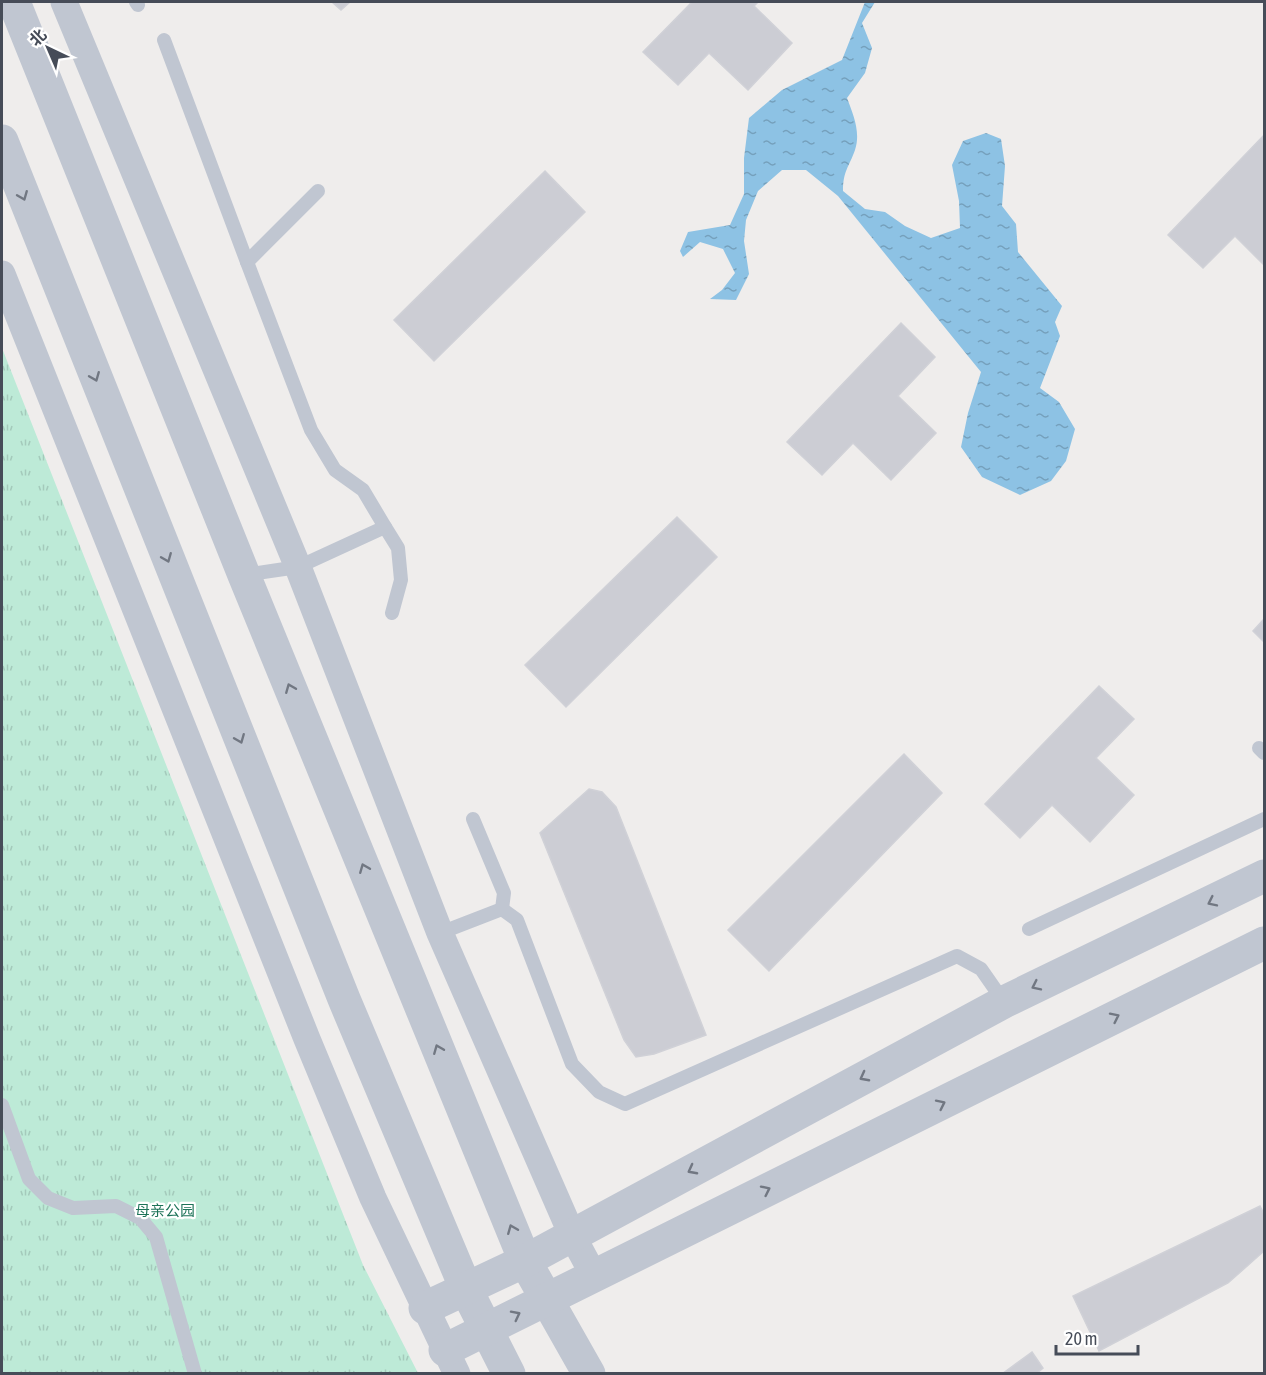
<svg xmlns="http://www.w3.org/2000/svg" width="1266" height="1375" viewBox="0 0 1266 1375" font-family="'Asap Condensed','Noto Sans SC',sans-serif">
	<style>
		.park { fill: url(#park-tufts) }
		.water { fill: url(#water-ripples) }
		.building { fill: #cccdd4; stroke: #d0d1d7; stroke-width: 1.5 }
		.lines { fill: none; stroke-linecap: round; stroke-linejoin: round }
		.service { stroke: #c0c6d1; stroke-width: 14 }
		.minor { stroke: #c0c6d1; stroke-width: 27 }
		.tertiary { stroke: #c0c6d1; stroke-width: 33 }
		.oneway { stroke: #717782 }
		.labels { text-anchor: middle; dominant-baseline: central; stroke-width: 4.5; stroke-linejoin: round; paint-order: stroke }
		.park-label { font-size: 15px; fill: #1d7358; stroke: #fff }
	</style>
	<defs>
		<pattern id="park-tufts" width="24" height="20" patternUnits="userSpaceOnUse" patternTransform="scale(1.5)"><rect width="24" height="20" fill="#bdead7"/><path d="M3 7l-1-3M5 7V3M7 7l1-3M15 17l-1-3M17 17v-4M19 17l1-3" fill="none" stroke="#a4cabb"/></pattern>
		<pattern id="water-ripples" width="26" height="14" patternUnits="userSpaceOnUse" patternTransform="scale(1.5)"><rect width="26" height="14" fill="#8dc2e4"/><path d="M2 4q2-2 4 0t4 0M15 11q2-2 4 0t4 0" fill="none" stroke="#75a0bc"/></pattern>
	</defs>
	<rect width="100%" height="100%" fill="#efedec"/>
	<!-- park -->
	<path class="park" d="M2,348L363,1265L418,1373H2Z"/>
	<!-- water -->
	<path class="water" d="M865,2H875L862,23L872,48L865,73L847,98C853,114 861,132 855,150C849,167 843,171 843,191L865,209L885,212L905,226L931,238L960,228L959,201L952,165L963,141L986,133L1001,139L1005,166L1002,206L1016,224L1018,252L1062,306L1055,322L1060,336L1040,388L1059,402L1075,429L1066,461L1051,481L1020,495L982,477L961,447L968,413L981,372L838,196L806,170H782L758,191L746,220L744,241L749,274L736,300L710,299L722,290L735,273L723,249L700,242L683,257L680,251L688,232L730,225L744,194V158L749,118L782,90L842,60Z"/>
	<!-- building -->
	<g class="building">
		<path d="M332,2H350L341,10Z"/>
		<path d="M692,2H758L754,6L792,43L748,90L709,53L678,85L643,52Z"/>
		<path d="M1264,135V265L1235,236L1203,268L1168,235Z"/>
		<path d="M545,171L585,212L434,361L394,320Z"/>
		<path d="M901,323L935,357L898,396L936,433L891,480L853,443L822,475L787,442Z"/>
		<path d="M677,517L717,557L566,707L525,665Z"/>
		<path d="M1264,619V642L1253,631Z"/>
		<path d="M1099,686L1134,719L1096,758L1134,795L1090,842L1052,805L1020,838L985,804Z"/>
		<path d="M904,754L942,793L769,971L728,930Z"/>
		<path d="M589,789L602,792L616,807L706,1035L654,1054L636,1057L624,1040L540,833Z"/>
		<path d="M1260,1206L1264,1214V1251L1228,1283L1099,1351L1073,1296Z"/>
		<path d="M1032,1352L1043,1368L1036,1374H1002Z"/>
	</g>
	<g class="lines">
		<!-- service -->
		<g class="service">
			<path d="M136,2L138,5"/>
			<path d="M164,40L247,262"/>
			<path d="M318,191L247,262L311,430L335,470L363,490L385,527"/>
			<path d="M244,575L298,567L385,527L398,548L401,580L392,613"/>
			<path d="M1259,748L1264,753"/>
			<path d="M473,819L504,893L502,909"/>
			<path d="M1029,929L1264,819"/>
			<path d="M440,933L502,909L517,920L572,1064L599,1092L625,1104L957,956L981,969L1004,1002"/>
			<path d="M2,1105L29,1179L48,1198L73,1208L116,1206L140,1218L156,1237L195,1374"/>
		</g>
		<!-- minor -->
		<g class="minor">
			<path d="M64,2L298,567L440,933L572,1235L594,1276"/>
			<path d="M2,274L307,1039L373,1198L457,1374"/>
		</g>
		<!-- tertiary -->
		<g class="tertiary">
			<path d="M14,2L244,575L525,1261L589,1374"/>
			<path d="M2,141L344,999L466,1289L509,1374"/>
			<path d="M425,1308L525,1261L1004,1002L1264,876"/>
			<path d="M445,1350L1264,943"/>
		</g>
	</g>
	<!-- one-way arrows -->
	<defs><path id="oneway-chevron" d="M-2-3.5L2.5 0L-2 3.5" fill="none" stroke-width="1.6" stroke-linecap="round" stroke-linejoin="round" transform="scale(1.5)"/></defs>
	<g class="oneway">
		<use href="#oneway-chevron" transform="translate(23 196) rotate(68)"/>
		<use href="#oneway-chevron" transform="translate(95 377) rotate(68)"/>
		<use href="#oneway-chevron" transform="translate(167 558) rotate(68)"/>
		<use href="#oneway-chevron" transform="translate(290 688) rotate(-112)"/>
		<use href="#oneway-chevron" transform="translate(240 739) rotate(68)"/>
		<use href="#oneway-chevron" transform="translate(364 868) rotate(-112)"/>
		<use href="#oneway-chevron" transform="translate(1212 902) rotate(154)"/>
		<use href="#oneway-chevron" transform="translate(1036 986) rotate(154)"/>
		<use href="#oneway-chevron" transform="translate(1115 1017) rotate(-26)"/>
		<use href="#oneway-chevron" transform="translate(438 1049) rotate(-112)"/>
		<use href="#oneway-chevron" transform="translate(864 1077) rotate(152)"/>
		<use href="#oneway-chevron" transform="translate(941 1104) rotate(-26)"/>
		<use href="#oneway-chevron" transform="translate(692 1170) rotate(152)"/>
		<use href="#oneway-chevron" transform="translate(766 1190) rotate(-26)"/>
		<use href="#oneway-chevron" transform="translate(512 1229) rotate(-112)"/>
		<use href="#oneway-chevron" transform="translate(516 1315) rotate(-27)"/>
	</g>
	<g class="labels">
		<!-- park labels -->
		<g class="park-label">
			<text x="165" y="1210">母亲公园</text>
		</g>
	</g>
	<!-- border -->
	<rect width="1266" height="1375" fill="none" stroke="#464c58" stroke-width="6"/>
	<!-- north arrow -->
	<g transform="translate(48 48) rotate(316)" stroke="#ffffff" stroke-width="4.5" paint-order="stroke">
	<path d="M0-4.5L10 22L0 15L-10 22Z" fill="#464c58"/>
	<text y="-9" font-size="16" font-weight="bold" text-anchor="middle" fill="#464c58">北</text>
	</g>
	<!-- scale -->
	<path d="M1056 1345v9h82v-9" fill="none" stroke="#464c58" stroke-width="3"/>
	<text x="1065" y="1345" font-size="18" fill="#464c58" stroke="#ffffff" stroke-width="4.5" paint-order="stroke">20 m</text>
</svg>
